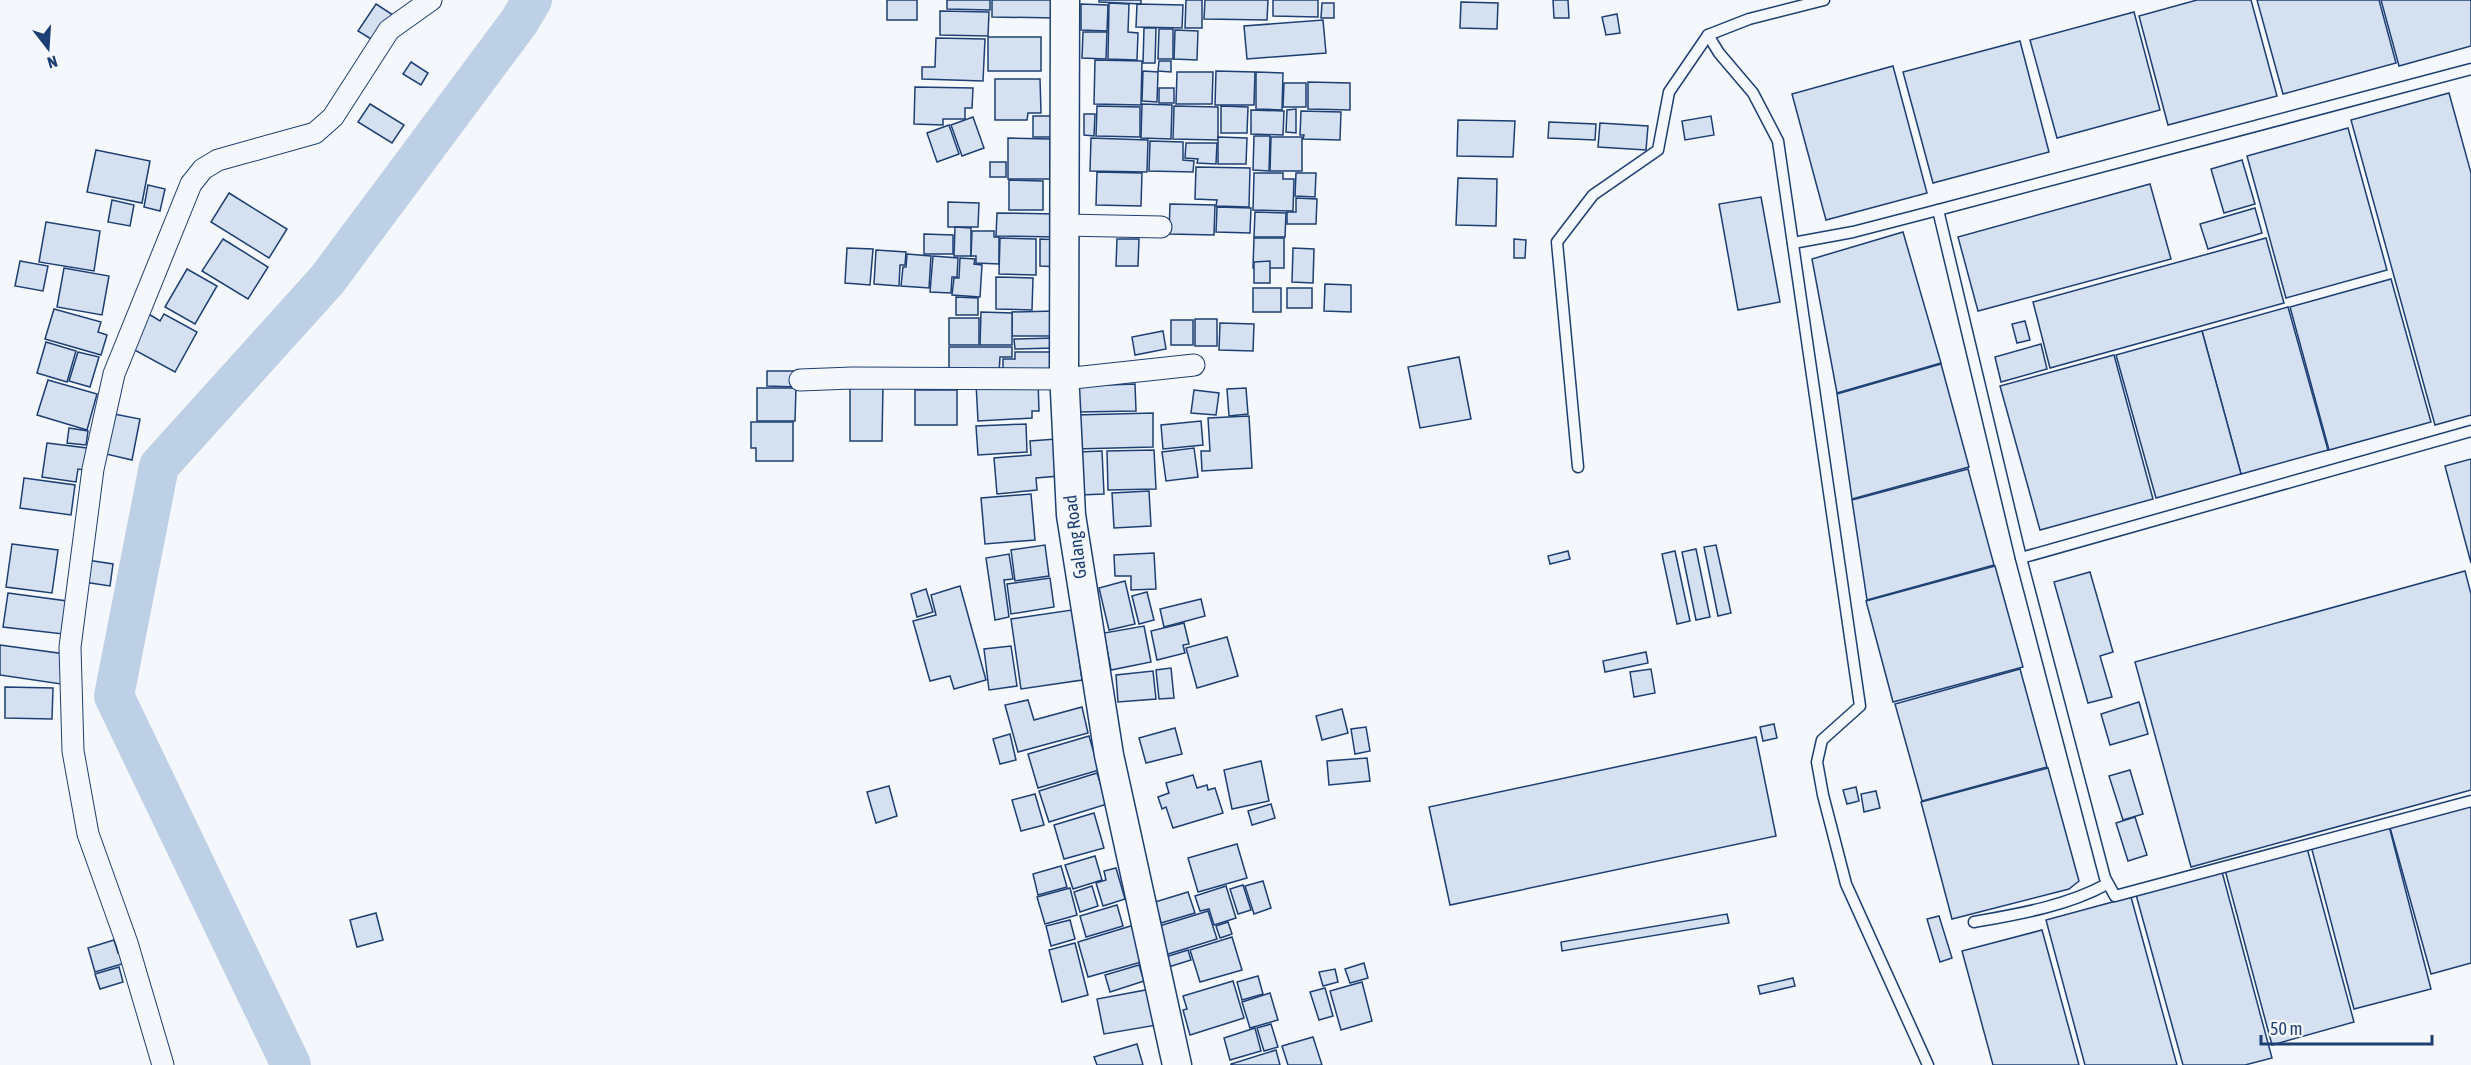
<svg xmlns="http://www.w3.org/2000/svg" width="2471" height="1065" viewBox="0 0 2471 1065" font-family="'Asap Condensed',sans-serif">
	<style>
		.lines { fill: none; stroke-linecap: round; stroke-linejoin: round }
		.river { stroke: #bed0e5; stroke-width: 40 }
		.building { fill: #d5e0f0; stroke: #1d3f73; stroke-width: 1.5 }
		.lane-casing { stroke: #1d3f73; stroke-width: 13 }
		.street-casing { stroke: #1d3f73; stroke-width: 23 }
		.secondary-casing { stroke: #1d3f73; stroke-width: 31 }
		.lane { stroke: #f4f7fb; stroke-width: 10 }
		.street { stroke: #f4f7fb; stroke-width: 21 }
		.secondary { stroke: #f4f7fb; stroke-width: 28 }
		.labels { text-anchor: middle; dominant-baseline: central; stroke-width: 4.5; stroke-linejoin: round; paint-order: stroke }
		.street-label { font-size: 18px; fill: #1d3f73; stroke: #f4f7fb }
	</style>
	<rect width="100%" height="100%" fill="#f4f7fb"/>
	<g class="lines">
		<!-- river -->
		<path class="river" d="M291,1065L114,696L159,466L327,280L519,22L532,0"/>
	</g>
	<!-- building -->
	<g class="building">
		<rect x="887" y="0" width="30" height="20"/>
		<path d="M947,0H990V10L947,9Z"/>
		<path d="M992,0H1057V18L992,17Z"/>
		<path d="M1099,0H1141V4L1099,2Z"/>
		<path d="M1186,0H1202V28H1185Z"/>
		<path d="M1205,0H1268L1267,20L1204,19Z"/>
		<path d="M1273,0H1318V17L1273,16Z"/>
		<path d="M1553,0H1568L1569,18H1554Z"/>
		<path d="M2197,0H2251L2277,96L2168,125L2139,16Z"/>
		<path d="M2257,0H2379L2396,63L2283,94Z"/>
		<path d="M2381,0H2471V46L2399,66Z"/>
		<path d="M1461,2L1498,3L1497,29L1460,28Z"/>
		<path d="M1109,3L1129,4L1128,32L1138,33L1137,60L1108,59Z"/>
		<path d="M1322,3H1334V18H1321Z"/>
		<path d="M376,4L393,15L376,42L358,31Z"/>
		<path d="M1081,4L1108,5L1107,31L1081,30Z"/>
		<path d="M1137,4L1183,5L1182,28L1136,27Z"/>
		<path d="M940,11L989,12L988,36L940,35Z"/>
		<path d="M2134,12L2160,110L2057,138L2030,40Z"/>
		<path d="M1617,14L1620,33L1606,35L1602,17Z"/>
		<path d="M1323,20L1326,53L1247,59L1244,26Z"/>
		<path d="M1144,28H1156L1155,63H1143Z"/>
		<path d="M1159,29H1173V59H1158Z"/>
		<path d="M1175,30L1198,31L1197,60L1174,59Z"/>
		<path d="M1083,32H1107L1106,59L1082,58Z"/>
		<rect x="988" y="37" width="53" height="34"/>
		<path d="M936,38L985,39L983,81L922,79V67H935Z"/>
		<path d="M2020,41L2049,152L1933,183L1903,72Z"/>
		<path d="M1095,60L1142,61L1141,105L1094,104Z"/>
		<path d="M1159,61H1171V72L1158,71Z"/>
		<path d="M411,62L428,73L421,85L403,74Z"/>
		<path d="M1893,66L1927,193L1826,220L1792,94Z"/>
		<path d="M1143,71L1158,72L1157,102L1142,101Z"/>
		<path d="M1216,71L1255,72L1254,105H1215Z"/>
		<path d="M1177,72H1213L1212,104H1176Z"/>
		<path d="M1256,72L1283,73L1282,110L1256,109Z"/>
		<path d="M995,79H1040L1041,113H1028L1027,120H995Z"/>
		<path d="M1308,82L1350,83V110L1308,109Z"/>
		<path d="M1284,83H1306V107H1283Z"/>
		<path d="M915,87L973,88L972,108H965V119H943V125L914,124Z"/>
		<rect x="1159" y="88" width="15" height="15"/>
		<path d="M2449,93L2471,173V415L2435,425L2351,120Z"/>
		<path d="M370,104L404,125L392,143L358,122Z"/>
		<path d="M1142,104L1172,105L1171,139L1141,138Z"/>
		<path d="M1097,106L1140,107V137L1096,136Z"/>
		<path d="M1174,106L1218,107V140L1173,139Z"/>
		<path d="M1221,106L1248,107L1247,133H1221Z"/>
		<path d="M1296,109V133L1286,132L1287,110Z"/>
		<path d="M1251,110L1284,111L1283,135L1251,134Z"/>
		<path d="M1301,111L1341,112L1340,140L1303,139L1304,135H1300Z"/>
		<path d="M1084,114H1095L1094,136L1084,135Z"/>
		<rect x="1033" y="116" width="23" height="21"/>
		<path d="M1711,116L1714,135L1685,140L1682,121Z"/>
		<path d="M973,117L984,148L962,156L951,125Z"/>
		<path d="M1458,120L1515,121L1513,157L1457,156Z"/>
		<path d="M1549,122L1596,124L1595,140L1548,138Z"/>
		<path d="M1600,123L1648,126L1646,150L1598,147Z"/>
		<path d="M949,125L959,154L937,162L927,133Z"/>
		<path d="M2348,128L2387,270L2286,298L2247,156Z"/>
		<path d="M1254,136H1270L1269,171L1253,170Z"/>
		<path d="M1218,137L1247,138L1246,164H1218Z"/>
		<path d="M1271,137H1302V171H1270Z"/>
		<path d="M1008,138L1050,139V179H1008Z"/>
		<path d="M1091,138L1148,140L1147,172L1090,171Z"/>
		<path d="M1150,141L1183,142V160L1194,161L1193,172L1149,171Z"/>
		<path d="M1186,143H1217L1216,164L1197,163L1198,159L1185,158Z"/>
		<path d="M96,150L150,161L142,203L87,192Z"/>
		<path d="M2242,160L2255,204L2224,213L2211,169Z"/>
		<rect x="990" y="162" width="16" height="15"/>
		<path d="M1196,167L1250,168L1249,207L1216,206L1217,200L1195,199Z"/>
		<path d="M1097,172L1142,173L1141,206L1096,205Z"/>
		<path d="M1254,173H1283V179H1294L1293,211L1253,210Z"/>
		<path d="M1296,173H1316L1315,197L1295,196Z"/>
		<path d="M1458,178L1497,179L1496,226L1456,225Z"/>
		<path d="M1009,180L1043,181V210H1009Z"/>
		<path d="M2150,184L2171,259L1978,311L1958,237Z"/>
		<path d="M148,185L165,189L160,211L144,207Z"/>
		<path d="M229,193L287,229L269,258L211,222Z"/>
		<path d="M1761,197L1780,302L1738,310L1719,204Z"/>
		<path d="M1296,198L1317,199L1316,224H1287V212H1296Z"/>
		<path d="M112,200L134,205L130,226L108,222Z"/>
		<path d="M948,202L979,203L978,227H948Z"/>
		<path d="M1170,204L1215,205L1214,235L1169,234Z"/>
		<path d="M1217,207L1251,208L1250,233L1216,232Z"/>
		<path d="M2255,208L2262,233L2208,249L2200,224Z"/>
		<path d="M1255,212L1286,213L1285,237H1254Z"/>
		<path d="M997,213L1057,214V237L996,236Z"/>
		<path d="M46,222L100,231L94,271L39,262Z"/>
		<path d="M955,227L971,228V256H954Z"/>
		<path d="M972,231H994V237H999V264L976,263V256H971Z"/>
		<path d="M1903,232L1941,363L1837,393L1812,259Z"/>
		<path d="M924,234L953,235V254H924Z"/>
		<path d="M1000,238L1036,239V275L999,274Z"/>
		<path d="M1254,238H1284V268H1253Z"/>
		<path d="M2266,238L2284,303L2050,368L2033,302Z"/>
		<path d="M223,239L268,267L248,299L202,271Z"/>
		<path d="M1040,239L1061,240L1060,267L1040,266Z"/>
		<path d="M1117,239H1139L1138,266H1116Z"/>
		<path d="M1514,239L1526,240L1525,258H1514Z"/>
		<path d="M847,248L873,249L870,285L845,283Z"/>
		<path d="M1293,248L1314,249L1313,283L1292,282Z"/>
		<path d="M876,250L906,252L905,265H900L899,286L874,284Z"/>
		<path d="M907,254L931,256L929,288L901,286L903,267H906Z"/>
		<path d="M933,256L958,258L957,277H952L951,293L930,292Z"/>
		<path d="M960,258L975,259L974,264L982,265L980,297L952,295L954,278H959Z"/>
		<path d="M20,261L48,266L43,291L15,286Z"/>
		<path d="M1270,261V283H1254V262Z"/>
		<path d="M64,268L109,276L102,315L57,307Z"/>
		<path d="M187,269L217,286L195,324L165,307Z"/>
		<path d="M996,277L1033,278L1032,310L996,309Z"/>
		<path d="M2391,279L2431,422L2329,450L2290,307Z"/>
		<path d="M1325,284L1351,285V312L1324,311Z"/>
		<rect x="1253" y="288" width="28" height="24"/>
		<rect x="1287" y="288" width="25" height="20"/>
		<path d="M956,297L978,298V315H956Z"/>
		<path d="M2288,307L2328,450L2241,474L2202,331Z"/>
		<path d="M54,309L101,322L98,332L107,335L101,355L45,339Z"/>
		<path d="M1054,311V336H1012V312Z"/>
		<path d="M981,312L1012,313V345H980Z"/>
		<path d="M147,313L160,321L164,314L197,332L175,372L129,347Z"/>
		<rect x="949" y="318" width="30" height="27"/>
		<rect x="1195" y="319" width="22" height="27"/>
		<rect x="1171" y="320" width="22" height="25"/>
		<path d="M2025,321L2030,340L2017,343L2012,324Z"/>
		<path d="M1220,323L1254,324L1253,351L1219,350Z"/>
		<path d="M1163,331L1166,349L1135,355L1132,337Z"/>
		<path d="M2202,331L2241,474L2156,498L2116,355Z"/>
		<path d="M1054,338V348L1015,349L1014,339Z"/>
		<path d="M46,342L76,351L67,382L37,373Z"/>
		<path d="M2041,344L2047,369L2001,382L1995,357Z"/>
		<path d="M949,347H1012V357H1000L999,374H949Z"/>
		<path d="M78,352L99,357L90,387L69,381Z"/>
		<path d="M1015,352H1056V371H1003V359H1015Z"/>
		<path d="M2114,355L2153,499L2040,530L2000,386Z"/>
		<path d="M1459,357L1471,419L1420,428L1408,367Z"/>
		<path d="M1941,364L1969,467L1852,499L1837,394Z"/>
		<path d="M767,371H796V387L767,386Z"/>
		<path d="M48,380L97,394L87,430L37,415Z"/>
		<path d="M1038,380L1039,411H1032V418L978,421L976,383Z"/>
		<path d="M1135,384L1136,411L1078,412V386Z"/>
		<path d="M850,386H883L882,441H850Z"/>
		<path d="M757,388H796L795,421H757Z"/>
		<path d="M1246,388L1248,414L1229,416L1227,389Z"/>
		<rect x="915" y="390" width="42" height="35"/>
		<path d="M1194,390L1219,393L1216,415L1191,413Z"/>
		<path d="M1153,413V447L1075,449V415Z"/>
		<path d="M114,414L140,419L132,460L106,454Z"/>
		<path d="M1249,416L1252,468L1202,471L1201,451H1210L1208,418Z"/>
		<path d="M1201,421L1203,445L1163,449L1161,425Z"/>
		<path d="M751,422H793V461H756V448H751Z"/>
		<path d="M1026,424L1027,452L978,455L976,426Z"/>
		<path d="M69,428L88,431L86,445L67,443Z"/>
		<path d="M1056,439L1059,476L1036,478L1037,490L997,494L994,458L1031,455L1030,441Z"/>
		<path d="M47,443L87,448L84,470L78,469L76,482L42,477Z"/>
		<path d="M1194,448L1198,477L1166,481L1162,452Z"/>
		<path d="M1154,450L1156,489L1108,490L1107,451Z"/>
		<path d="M1102,451L1104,494L1080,495L1078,452Z"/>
		<path d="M2471,459V563L2445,466Z"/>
		<path d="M1968,469L1994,565L1867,600L1852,500Z"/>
		<path d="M24,478L75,485L71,515L20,508Z"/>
		<path d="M1149,491L1151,526L1114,528L1112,493Z"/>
		<path d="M1031,494L1035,540L985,544L981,498Z"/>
		<path d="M12,544L58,550L52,593L6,587Z"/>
		<path d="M1045,545L1049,576L1015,581L1011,550Z"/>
		<path d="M1716,545L1731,613L1718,616L1704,547Z"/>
		<path d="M1696,549L1710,617L1696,620L1682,552Z"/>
		<path d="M1568,551L1570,559L1550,564L1548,556Z"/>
		<path d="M1675,551L1690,621L1677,624L1662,554Z"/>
		<path d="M1154,553L1156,589L1131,590V576H1115L1114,555Z"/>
		<path d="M1009,554L1013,579L1004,580L1009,617L995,620L986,558Z"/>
		<path d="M87,560L113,564L110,586L84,582Z"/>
		<path d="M1995,566L2023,667L1893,702L1866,601Z"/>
		<path d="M2465,571L2471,594V790L2191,867L2135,662Z"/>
		<path d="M2090,572L2113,652L2100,656L2112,697L2088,703L2054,582Z"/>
		<path d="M1050,578L1054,607L1011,614L1007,584Z"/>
		<path d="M1125,581L1135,624L1109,630L1099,588Z"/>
		<path d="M960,586L986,680L954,689L950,676L930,681L913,621L936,615L931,595Z"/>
		<path d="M926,589L933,612L917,617L911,594Z"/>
		<path d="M1147,592L1154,620L1139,624L1132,596Z"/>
		<path d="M8,593L67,601L63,634L3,627Z"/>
		<path d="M1201,599L1205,616L1164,627L1160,609Z"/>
		<path d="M1072,610L1082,680L1021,689L1011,619Z"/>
		<path d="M1184,623L1189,644L1183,645L1185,653L1157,660L1151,631Z"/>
		<path d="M1144,626L1151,662L1111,670L1104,633Z"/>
		<path d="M1227,637L1238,676L1197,688L1186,648Z"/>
		<path d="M0,645L65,654L61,684L0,675Z"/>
		<path d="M1011,646L1017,686L989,690L984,649Z"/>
		<path d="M1646,652L1648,663L1605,672L1603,661Z"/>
		<path d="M1171,668L1174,698L1159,699L1156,670Z"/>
		<path d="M1651,669L1655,693L1634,697L1630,672Z"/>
		<path d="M2020,669L2047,767L1922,801L1895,704Z"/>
		<path d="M1153,671L1156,699L1118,702L1116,675Z"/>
		<path d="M5,687L53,688L52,719L5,718Z"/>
		<path d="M1028,700L1034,720L1082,707L1088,733L1018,752L1005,705Z"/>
		<path d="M2139,702L2148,734L2110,745L2101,714Z"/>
		<path d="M1342,709L1348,733L1322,740L1316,716Z"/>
		<path d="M1774,724L1777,738L1763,741L1760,727Z"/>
		<path d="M1366,727L1370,751L1355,754L1351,729Z"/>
		<path d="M1175,728L1182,754L1146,763L1139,738Z"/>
		<path d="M1010,734L1016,760L1000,764L993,739Z"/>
		<path d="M1089,736L1099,770L1038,788L1028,754Z"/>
		<path d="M1756,737L1776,836L1450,905L1429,807Z"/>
		<path d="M1367,758L1370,781L1329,785L1327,761Z"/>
		<path d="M1261,761L1269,801L1232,809L1224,770Z"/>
		<path d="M2048,768L2079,881L2069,889L1952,919L1921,802Z"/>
		<path d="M2130,770L2143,814L2123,820L2109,776Z"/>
		<path d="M1097,773L1107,804L1049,822L1039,791Z"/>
		<path d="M1193,775L1197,788L1207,785L1208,790L1215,788L1223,813L1173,828L1166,807L1162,809L1158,797L1169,793L1166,783Z"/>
		<path d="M889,786L897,816L876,823L867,792Z"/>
		<path d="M1856,787L1859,801L1847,804L1843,790Z"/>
		<path d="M1876,791L1880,808L1864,812L1861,794Z"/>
		<path d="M1035,794L1044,825L1021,831L1012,800Z"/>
		<path d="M2471,801V963L2431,974L2389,824Z"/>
		<path d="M1271,804L1275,818L1252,825L1248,811Z"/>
		<path d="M1094,813L1104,848L1064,859L1054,825Z"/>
		<path d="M2135,817L2147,855L2128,861L2116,823Z"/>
		<path d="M2389,826L2431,989L2354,1009L2311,846Z"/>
		<path d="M1237,844L1247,878L1198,892L1188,858Z"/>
		<path d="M2307,848L2354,1022L2272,1045L2225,870Z"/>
		<path d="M1095,856L1102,880L1073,889L1065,865Z"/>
		<path d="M1061,866L1067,887L1038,895L1033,874Z"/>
		<path d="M1116,868L1125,899L1103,906L1096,883L1106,880L1104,871Z"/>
		<path d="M2221,868L2272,1058L2245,1065H2183L2135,891Z"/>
		<path d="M1263,881L1271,908L1254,914L1245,886Z"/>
		<path d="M1243,885L1251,910L1238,914L1230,889Z"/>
		<path d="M1092,886L1098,906L1080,912L1074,892Z"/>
		<path d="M1226,886L1236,918L1214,925L1209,909L1200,911L1195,896Z"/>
		<path d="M1070,888L1077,915L1045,924L1037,897Z"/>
		<path d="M1188,892L1195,913L1161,923L1155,902Z"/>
		<path d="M2131,897L2177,1065H2085L2046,920Z"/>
		<path d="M1117,905L1123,926L1086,937L1080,916Z"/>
		<path d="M1208,911L1217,939L1165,955L1156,927Z"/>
		<path d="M376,913L383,940L357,947L350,920Z"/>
		<path d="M1727,914L1729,923L1562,951L1561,942Z"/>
		<path d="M1939,916L1952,958L1940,962L1927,919Z"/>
		<path d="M1070,920L1075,939L1051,946L1046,926Z"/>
		<path d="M1228,922L1232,934L1220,938L1216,926Z"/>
		<path d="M1134,925L1145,961L1088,977L1078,942Z"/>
		<path d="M2042,930L2079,1065H1993L1962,951Z"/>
		<path d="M1232,937L1242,970L1200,982L1190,950Z"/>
		<path d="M114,940L118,953L121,952L125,963L95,972L88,948Z"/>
		<path d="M1075,943L1088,995L1062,1002L1049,950Z"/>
		<path d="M1188,950L1191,960L1162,969L1159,959Z"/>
		<path d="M1364,963L1368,978L1350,983L1345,969Z"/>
		<path d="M1139,965L1144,981L1110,992L1105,975Z"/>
		<path d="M119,967L123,982L100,989L95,974Z"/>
		<path d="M1335,969L1338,982L1323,986L1319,972Z"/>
		<path d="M1258,976L1263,994L1242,1000L1237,982Z"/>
		<path d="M1793,978L1795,986L1760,994L1758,986Z"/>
		<path d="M1233,981L1244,1018L1190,1035L1183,1010L1187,1009L1183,996Z"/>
		<path d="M1362,982L1372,1021L1341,1030L1330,991Z"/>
		<path d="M1325,988L1333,1016L1319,1020L1310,992Z"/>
		<path d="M1151,989L1157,1025L1104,1034L1097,999Z"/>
		<path d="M1270,993L1278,1020L1250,1028L1242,1002Z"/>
		<path d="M1271,1024L1278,1047L1264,1051L1257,1028Z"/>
		<path d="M1255,1028L1261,1051L1230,1060L1224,1038Z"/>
		<path d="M1313,1037L1322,1065H1288L1282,1046Z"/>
		<path d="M1137,1044L1143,1065H1097L1094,1057Z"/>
		<path d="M1276,1050L1280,1065H1231V1064Z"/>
	</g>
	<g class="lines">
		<defs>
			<g id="lane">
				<path d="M1708,35L1719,53L1753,93L1778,141L1860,706L1822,740L1817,762L1823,795L1846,884L1928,1065"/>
				<path d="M2471,69L1938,210L2021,558L2105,878L2115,896L2471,801"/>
				<path d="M1793,243L1853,232L1938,210"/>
				<path d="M1578,467L1557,242L1593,195L1658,150L1669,92L1708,35L1749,19L1824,0"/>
				<path d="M2021,558L2471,431"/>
				<path d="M1974,922C2019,914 2067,906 2107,884"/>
			</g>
			<g id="street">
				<path d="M1064,225L1161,227"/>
				<path d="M800,380L852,378L1064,379L1194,365"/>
				<path d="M163,1065L127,943L88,834L73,751L70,647L93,469L114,374L191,184L203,169L218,160L315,133L333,117L389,30L431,0"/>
			</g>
			<path id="secondary" d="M1065,0L1064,371L1071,515L1109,755L1177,1065"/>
		</defs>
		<!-- lane casing -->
		<use href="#lane" class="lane-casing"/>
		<!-- street casing -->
		<use href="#street" class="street-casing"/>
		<!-- secondary casing -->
		<use href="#secondary" class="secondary-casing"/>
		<!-- lane -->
		<use href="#lane" class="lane"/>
		<!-- street -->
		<use href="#street" class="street"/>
		<!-- secondary -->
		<use href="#secondary" class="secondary"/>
	</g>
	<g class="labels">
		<!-- street labels -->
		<g class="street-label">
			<text transform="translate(1075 537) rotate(-97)">Galang Road</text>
		</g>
	</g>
	<!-- north arrow -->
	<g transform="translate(48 48) rotate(163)" stroke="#f4f7fb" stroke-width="4.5" paint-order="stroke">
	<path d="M0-4.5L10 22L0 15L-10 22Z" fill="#1d3f73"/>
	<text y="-9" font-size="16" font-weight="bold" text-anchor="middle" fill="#1d3f73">N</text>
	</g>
	<!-- scale -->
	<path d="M2261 1035v9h171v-9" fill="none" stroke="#1d3f73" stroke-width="3"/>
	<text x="2270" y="1035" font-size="18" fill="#1d3f73" stroke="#f4f7fb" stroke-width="4.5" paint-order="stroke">50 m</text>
</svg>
